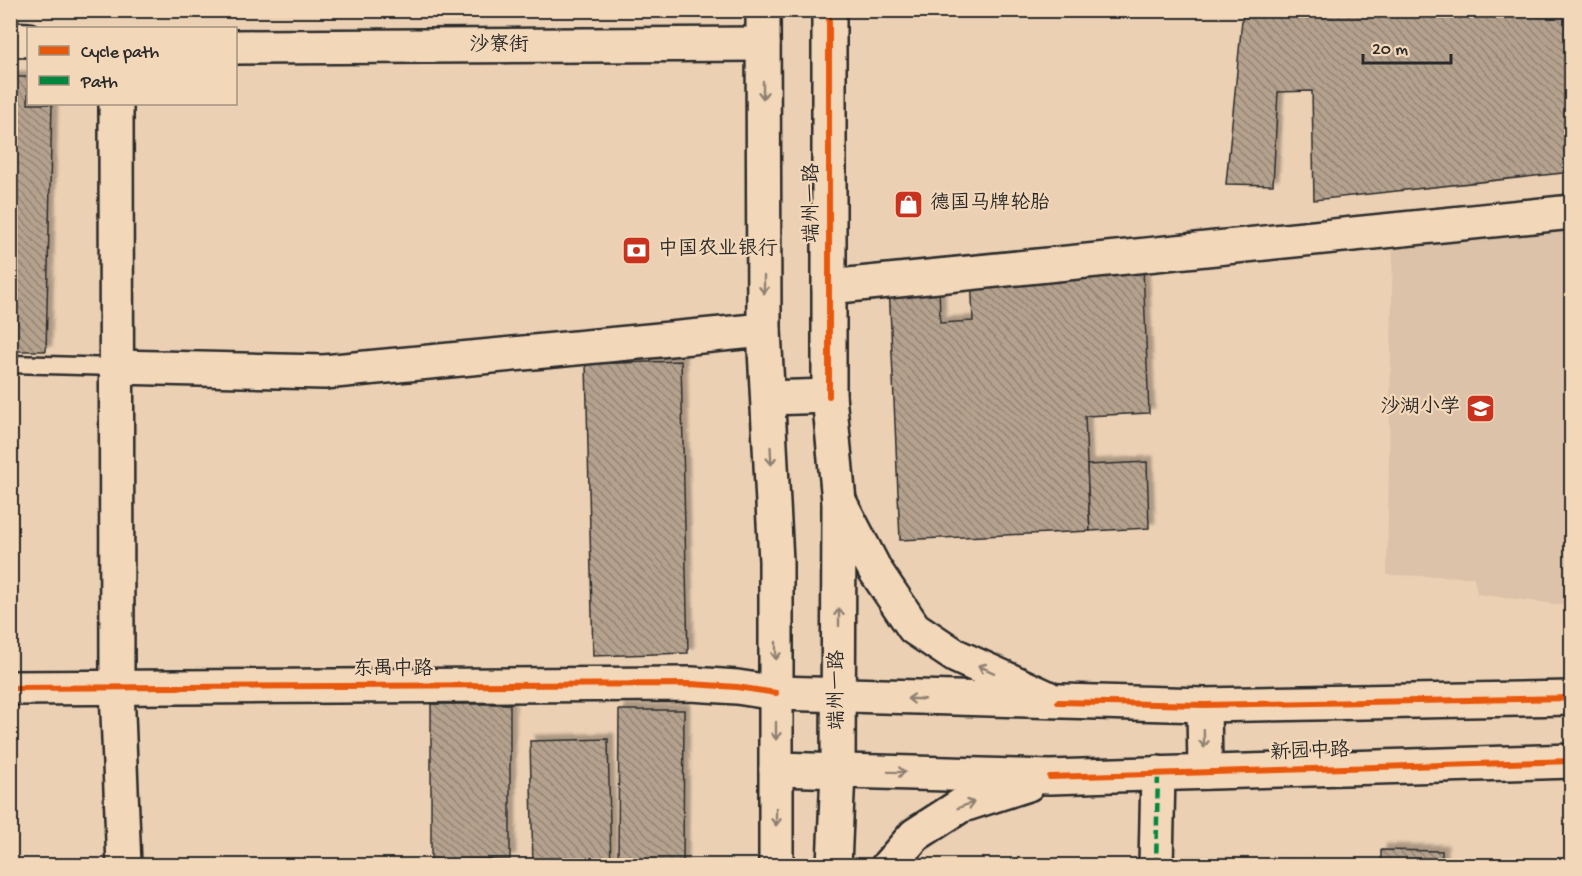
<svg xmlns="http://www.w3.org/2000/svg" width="1582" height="876" viewBox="0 0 1582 876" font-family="'Gochi Hand','LXGW WenKai TC',sans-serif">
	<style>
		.built { fill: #dbc2a8 }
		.building { fill: url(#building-back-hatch); stroke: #2b2b2b; stroke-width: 1.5; filter: url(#shadow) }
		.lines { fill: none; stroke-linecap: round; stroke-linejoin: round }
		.service-casing { stroke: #2b2b2b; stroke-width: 21 }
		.minor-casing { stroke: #2b2b2b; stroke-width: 38 }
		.secondary-casing { stroke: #2b2b2b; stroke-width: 38 }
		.primary-casing { stroke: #2b2b2b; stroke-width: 38 }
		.service { stroke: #f3d7b9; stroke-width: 16 }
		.minor { stroke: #f3d7b9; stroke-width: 33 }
		.secondary { stroke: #f3d7b9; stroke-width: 33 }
		.primary { stroke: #f3d7b9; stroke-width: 33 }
		.quiet { stroke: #00873e; stroke-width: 4.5; stroke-dasharray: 9 4.5; stroke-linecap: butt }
		.cycleway-casing { stroke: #f3d7b9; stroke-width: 10 }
		.cycleway { stroke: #e8590c; stroke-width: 6 }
		.oneway { stroke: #8f8172 }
		.labels { text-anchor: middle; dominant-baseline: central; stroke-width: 4.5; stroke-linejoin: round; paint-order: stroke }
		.street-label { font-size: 20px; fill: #2b2b2b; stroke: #f3d7b9 }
		.poi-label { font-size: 20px; fill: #2b2b2b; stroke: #f3d7b9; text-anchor: start }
	</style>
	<defs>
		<pattern id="building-back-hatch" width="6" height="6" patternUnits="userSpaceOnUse" patternTransform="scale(1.5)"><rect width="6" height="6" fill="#b5a28e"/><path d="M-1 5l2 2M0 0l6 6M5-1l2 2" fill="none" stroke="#938474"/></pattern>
		<filter id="shadow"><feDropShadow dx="5.5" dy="-5.5" stdDeviation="1.5" flood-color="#0004"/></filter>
	</defs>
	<rect width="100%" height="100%" fill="#ebd0b3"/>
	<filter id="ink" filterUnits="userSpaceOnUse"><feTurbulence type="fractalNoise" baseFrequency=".0167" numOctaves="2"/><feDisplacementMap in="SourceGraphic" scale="12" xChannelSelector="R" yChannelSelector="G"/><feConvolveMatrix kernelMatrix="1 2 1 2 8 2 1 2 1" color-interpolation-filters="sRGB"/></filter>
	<g filter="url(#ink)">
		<!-- built -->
		<path class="built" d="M1571,226V606L1477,594L1474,577L1387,575L1393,242Z"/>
		<!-- building -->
		<g class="building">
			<path d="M1243,10H1572V172L1314,200L1312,91L1278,92L1273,185L1226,184Z"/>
			<path d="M10,77H28V104H52L46,351H10Z"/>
			<path d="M1143,267L1149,413L1085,416L1090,531L900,540L889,284L939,281L940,323L973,321L971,274Z"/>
			<path d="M681,361L688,653L593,656L586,364Z"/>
			<path d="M1147,462L1149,528L1090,531L1087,465Z"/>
			<path d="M431,704H510V859L431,860Z"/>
			<path d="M619,710H684L683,866H618Z"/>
			<path d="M608,739L611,866H533L530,741Z"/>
			<path d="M1381,850L1442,851V866H1381Z"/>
			<path d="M1178,864L1346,866H1178Z"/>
		</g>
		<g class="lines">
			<defs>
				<path id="service" d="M10,364L116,367"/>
				<g id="minor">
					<path d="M10,39L28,40"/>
					<path d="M236,47L763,44"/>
					<path d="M116,104L117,688L124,866"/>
					<path d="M829,287L1572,212"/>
					<path d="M116,367L324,372L764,330"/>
					<path d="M10,688L691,684L737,687L776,693"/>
					<path d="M1156,866L1158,773"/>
				</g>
				<g id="secondary">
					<path d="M839,501L875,570L914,628L956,656L1046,697"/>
					<path d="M776,693L1204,705L1572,698"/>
					<path d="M1204,705L1205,772"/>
					<path d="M776,769L1050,777L1572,761"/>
					<path d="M888,866L915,835L960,806L1028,784"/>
				</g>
				<g id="primary">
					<path d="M763,10L764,330L776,561V866"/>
					<path d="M829,10V396L839,501L838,771L834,866"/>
					<path d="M768,398L829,396"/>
				</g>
			</defs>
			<!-- service casing -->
			<use href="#service" class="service-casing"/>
			<!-- minor casing -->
			<use href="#minor" class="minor-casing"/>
			<!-- secondary casing -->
			<use href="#secondary" class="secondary-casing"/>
			<!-- primary casing -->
			<use href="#primary" class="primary-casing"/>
			<!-- service -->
			<use href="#service" class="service"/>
			<!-- minor -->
			<use href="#minor" class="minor"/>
			<!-- secondary -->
			<use href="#secondary" class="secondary"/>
			<!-- primary -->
			<use href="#primary" class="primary"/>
			<!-- quiet -->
			<path class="quiet" d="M1156,866L1158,773"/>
			<defs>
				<g id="cycleway">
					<path d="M829,10V396"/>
					<path d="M10,688L691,684L737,687L776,693"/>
					<path d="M1058,702L1204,705L1572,698"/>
					<path d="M1050,777L1572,761"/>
				</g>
			</defs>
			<!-- cycleway casing -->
			<use href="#cycleway" class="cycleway-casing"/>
			<!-- cycleway -->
			<use href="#cycleway" class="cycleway"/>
		</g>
		<!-- one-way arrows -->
		<defs><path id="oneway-shaft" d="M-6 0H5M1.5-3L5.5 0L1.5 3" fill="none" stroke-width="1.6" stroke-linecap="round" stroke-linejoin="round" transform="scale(1.5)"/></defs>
		<g class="oneway">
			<use href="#oneway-shaft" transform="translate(763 90) rotate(90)"/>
			<use href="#oneway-shaft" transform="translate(764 285) rotate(90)"/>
			<use href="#oneway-shaft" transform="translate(771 456) rotate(87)"/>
			<use href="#oneway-shaft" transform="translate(839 617) rotate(-90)"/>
			<use href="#oneway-shaft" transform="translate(776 651) rotate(90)"/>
			<use href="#oneway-shaft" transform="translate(986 669) rotate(-155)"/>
			<use href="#oneway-shaft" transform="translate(916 699) rotate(-178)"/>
			<use href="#oneway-shaft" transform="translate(776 731) rotate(90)"/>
			<use href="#oneway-shaft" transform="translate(1204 739) rotate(89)"/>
			<use href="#oneway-shaft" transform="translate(897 772) rotate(1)"/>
			<use href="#oneway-shaft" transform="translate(966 805) rotate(-21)"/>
			<use href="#oneway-shaft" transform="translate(776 817) rotate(90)"/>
		</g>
	</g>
	<!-- icons -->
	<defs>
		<symbol id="shop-square" viewBox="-11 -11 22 22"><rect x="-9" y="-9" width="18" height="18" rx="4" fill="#c8321e" stroke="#f3d7b9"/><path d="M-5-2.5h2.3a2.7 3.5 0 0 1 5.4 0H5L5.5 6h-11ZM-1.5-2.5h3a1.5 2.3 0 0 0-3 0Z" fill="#fff"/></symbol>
		<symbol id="bank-square" viewBox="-11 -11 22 22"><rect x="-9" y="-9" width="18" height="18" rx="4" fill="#c8321e" stroke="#f3d7b9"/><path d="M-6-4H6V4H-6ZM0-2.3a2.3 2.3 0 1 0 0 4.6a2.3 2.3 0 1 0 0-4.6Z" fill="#fff"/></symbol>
		<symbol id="school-square" viewBox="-11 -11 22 22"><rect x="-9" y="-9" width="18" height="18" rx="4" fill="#c8321e" stroke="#f3d7b9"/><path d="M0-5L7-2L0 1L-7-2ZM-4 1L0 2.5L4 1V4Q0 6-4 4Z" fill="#fff"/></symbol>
	</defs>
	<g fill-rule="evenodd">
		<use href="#shop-square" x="892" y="188" width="33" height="33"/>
		<use href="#bank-square" x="620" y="234" width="33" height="33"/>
		<use href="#school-square" x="1464" y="392" width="33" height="33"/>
	</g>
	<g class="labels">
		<!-- street labels -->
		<g class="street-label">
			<text x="499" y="46">沙寮街</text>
			<text transform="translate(813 203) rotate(-90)">端州一路</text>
			<text x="393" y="670">东禺中路</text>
			<text transform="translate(838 690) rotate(-90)">端州一路</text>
			<text transform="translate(1310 753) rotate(-2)">新园中路</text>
		</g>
		<!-- poi labels -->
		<g class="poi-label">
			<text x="930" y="204">德国马牌轮胎</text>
			<text x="658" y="250">中国农业银行</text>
			<text x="1460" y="408" text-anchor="end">沙湖小学</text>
		</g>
	</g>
	<!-- margin -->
	<rect width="1582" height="876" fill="none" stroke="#f3d7b9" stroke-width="36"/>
	<rect x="18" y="18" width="1546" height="840" fill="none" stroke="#2b2b2b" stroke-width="2" filter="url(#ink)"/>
	<!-- legend -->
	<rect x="27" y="27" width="210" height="78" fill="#f3d7b9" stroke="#a39280" stroke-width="1.5"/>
	<rect x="39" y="46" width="30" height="9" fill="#e8590c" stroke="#a39280" stroke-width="1.5"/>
	<text x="81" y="57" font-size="18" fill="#2b2b2b">Cycle path</text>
	<rect x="39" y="76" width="30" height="9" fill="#00873e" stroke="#a39280" stroke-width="1.5"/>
	<text x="81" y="87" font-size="18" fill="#2b2b2b">Path</text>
	<!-- scale -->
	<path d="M1363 54v9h88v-9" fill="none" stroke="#2b2b2b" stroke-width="3"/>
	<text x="1372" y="54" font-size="18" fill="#2b2b2b" stroke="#f3d7b9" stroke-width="4.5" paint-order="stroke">20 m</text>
</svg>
